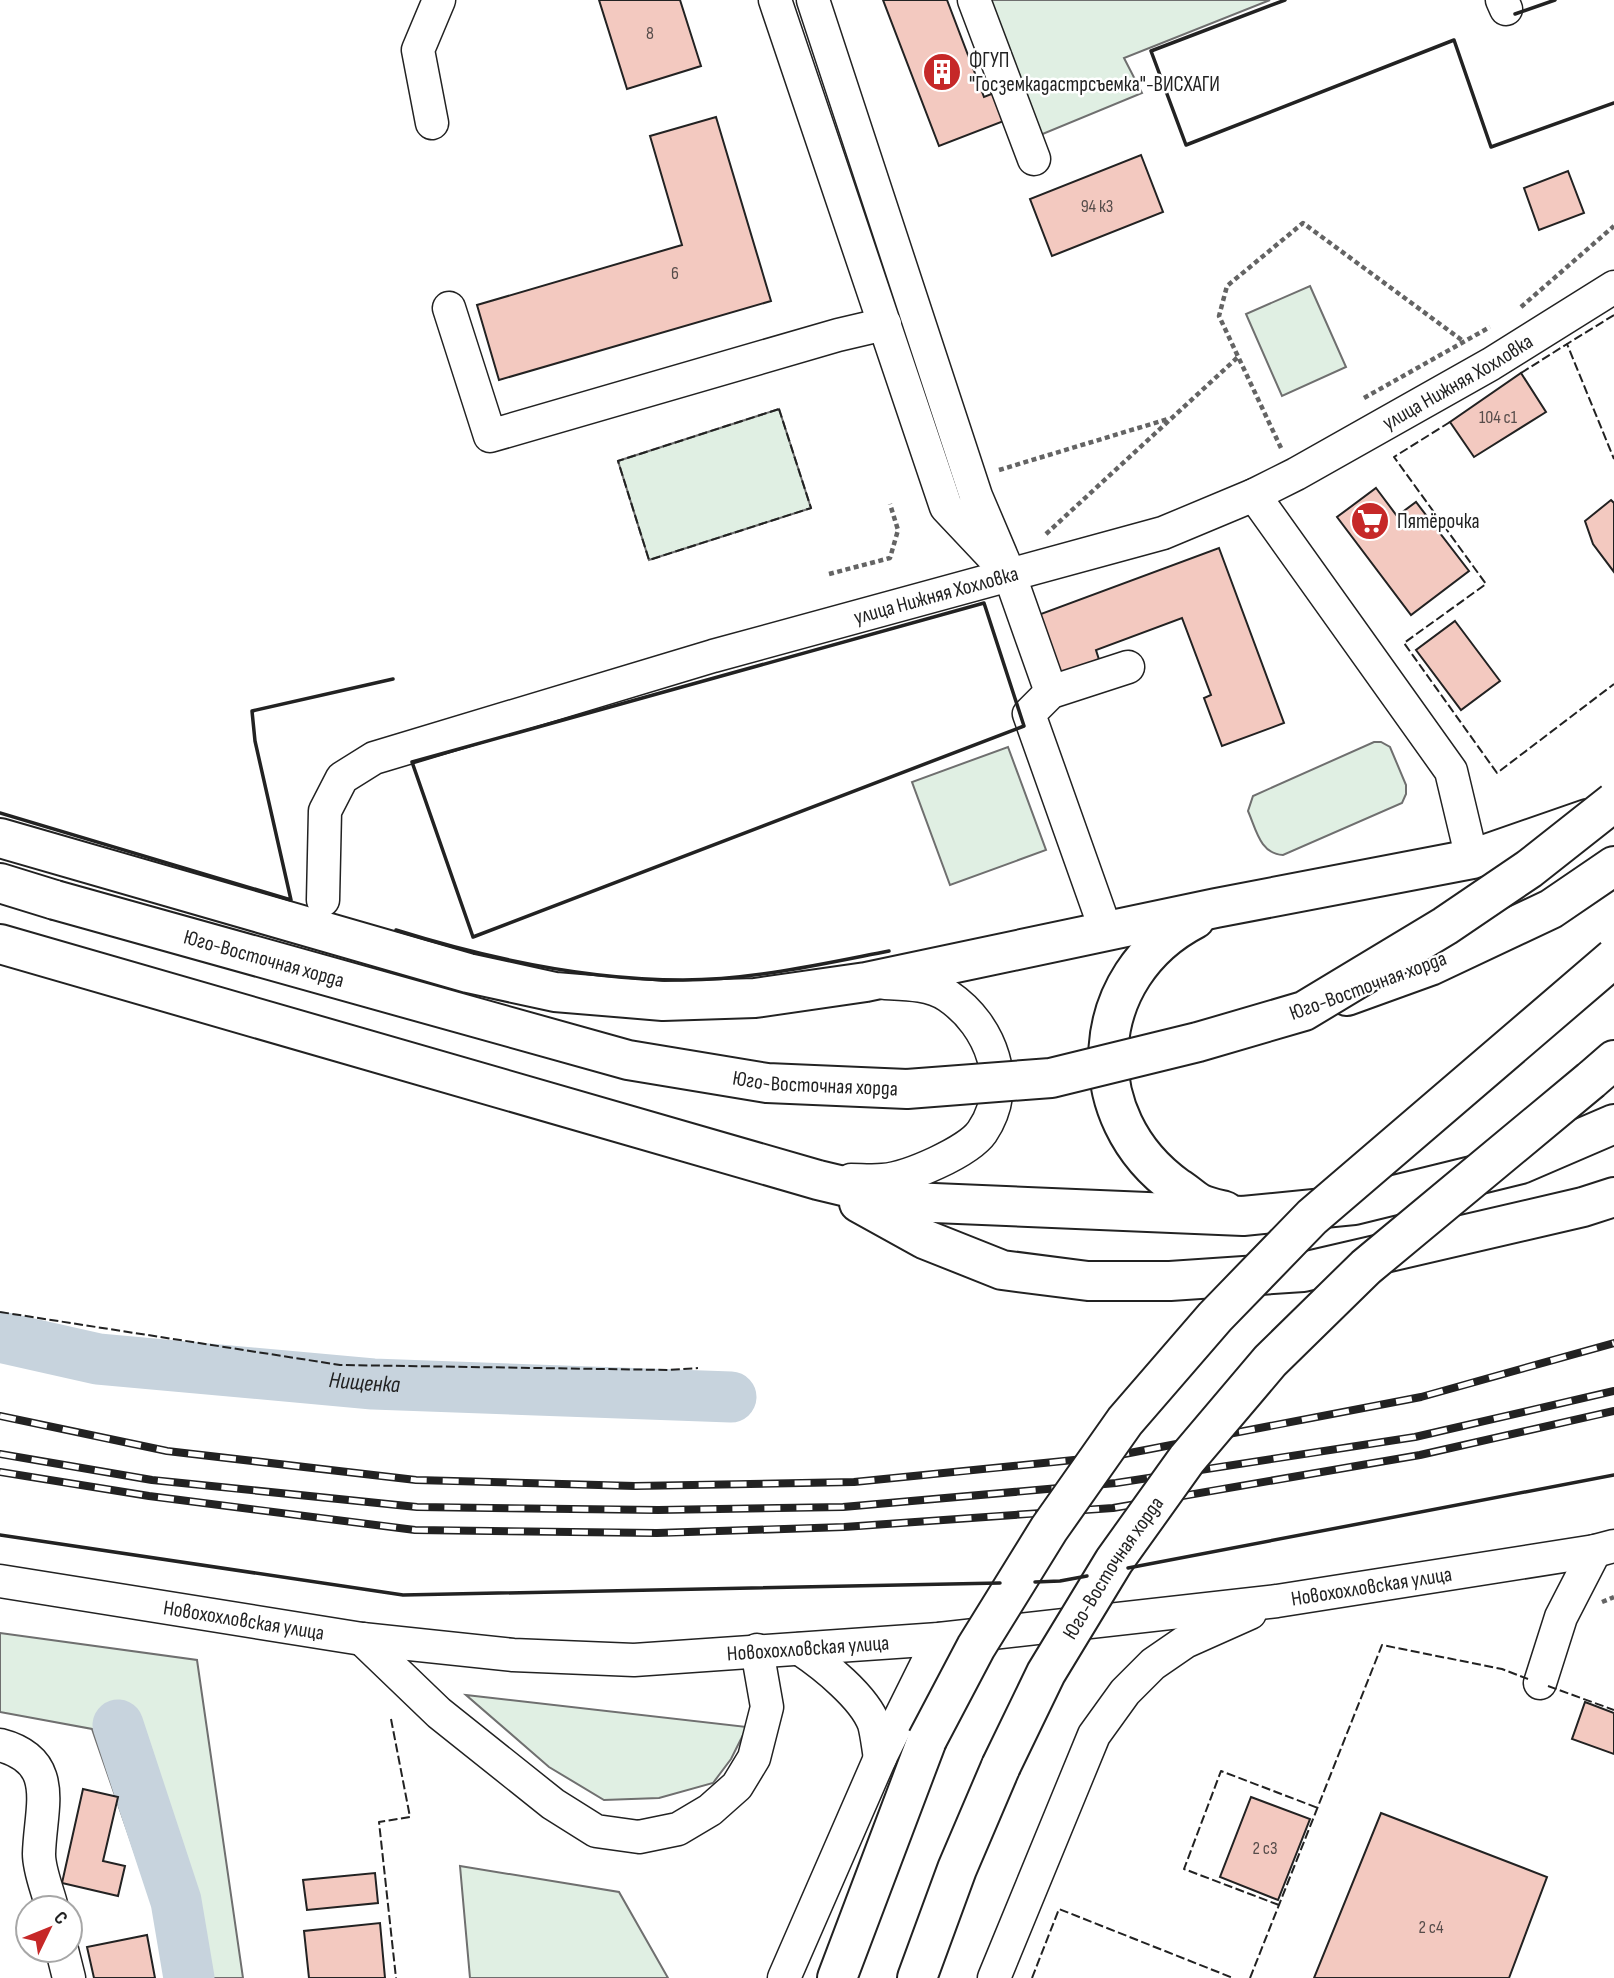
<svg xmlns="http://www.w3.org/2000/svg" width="1614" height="1978" viewBox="0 0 1614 1978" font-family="'Sofia Sans Condensed',sans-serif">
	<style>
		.green { fill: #e0efe3; stroke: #6f6f6f; stroke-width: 2 }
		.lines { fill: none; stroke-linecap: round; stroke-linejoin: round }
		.river { stroke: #c7d3dd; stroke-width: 51 }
		.building { fill: #f3c9c0; stroke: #222; stroke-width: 2 }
		.minor-casing { stroke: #222; stroke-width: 35 }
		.major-casing { stroke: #222; stroke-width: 42 }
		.path { stroke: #646464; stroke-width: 4.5; stroke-dasharray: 5 3.5; stroke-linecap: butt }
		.minor { stroke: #fff; stroke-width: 32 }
		.major { stroke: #fff; stroke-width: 38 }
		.rail-casing { stroke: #222; stroke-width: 8 }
		.rail { stroke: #fff; stroke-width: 5; stroke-dasharray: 16; stroke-linecap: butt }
		.major-bridge-casing { stroke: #222; stroke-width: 42; stroke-linecap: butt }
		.major-bridge { stroke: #fff; stroke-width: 38 }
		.fence { stroke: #222; stroke-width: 2; stroke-dasharray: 9 3.5; stroke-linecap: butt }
		.wall { stroke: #222; stroke-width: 3.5 }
		.labels { text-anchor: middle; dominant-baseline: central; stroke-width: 5; stroke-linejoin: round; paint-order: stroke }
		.number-label { font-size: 18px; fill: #564c4a }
		.poi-label { font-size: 21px; fill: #222; stroke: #fff; text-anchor: start }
		.street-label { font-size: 21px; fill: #222; stroke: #fff }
		.water-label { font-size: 23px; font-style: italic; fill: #222; stroke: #fff }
	</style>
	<rect width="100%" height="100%" fill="#fff"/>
	<!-- green -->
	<g class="green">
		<path d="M960,0H1270L1124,58L1142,93L1033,138Z"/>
		<path d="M1310,286L1346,367L1282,396L1246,314Z"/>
		<path d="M779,409L811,508L649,560L618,461Z"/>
		<path d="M1374,742H1381L1390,747L1406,785V794L1402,803L1283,855C1260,854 1256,829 1248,811L1253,796Z"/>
		<path d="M1008,747L1046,850L950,885L912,782Z"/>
		<path d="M0,1633L197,1660L243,1978H169L151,1899L92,1729L0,1712Z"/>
		<path d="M466,1695L747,1727L731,1759L713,1783L659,1798L604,1800L549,1767Z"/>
		<path d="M460,1866L619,1892L668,1978H470Z"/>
	</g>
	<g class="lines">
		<!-- river -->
		<g class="river">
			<path id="s1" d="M0,1337L98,1359L373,1384L731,1397"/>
			<path d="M118,1725L176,1901L189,1978"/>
		</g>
	</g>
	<!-- building -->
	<g class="building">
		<path d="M599,0H680L701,66L627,89Z"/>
		<path d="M883,0H947L984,97L999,91L1009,119L939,146Z"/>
		<path d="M716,117L771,301L499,380L477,305L682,245L650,136Z"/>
		<path d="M1141,155L1163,212L1052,256L1030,199Z"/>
		<path d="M1568,171L1584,213L1539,230L1524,188Z"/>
		<path d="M1521,373L1546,412L1474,457L1450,422Z"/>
		<path d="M1376,488L1397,516L1416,502L1469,571L1411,615L1337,517Z"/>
		<path d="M1611,500L1614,503V572L1593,544L1585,521Z"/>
		<path d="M1219,548L1284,723L1222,746L1204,698L1211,695L1182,618L1096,650L1101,666L1054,683L1030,618Z"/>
		<path d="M1455,621L1500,681L1461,710L1416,650Z"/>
		<path d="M1585,1702L1614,1713V1754L1572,1739Z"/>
		<path d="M83,1789L118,1797L103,1861L125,1866L118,1896L62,1883Z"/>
		<path d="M1251,1797L1310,1819L1278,1900L1220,1877Z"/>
		<path d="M1381,1813L1547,1877L1509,1978H1314Z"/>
		<path d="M375,1873L378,1903L307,1910L303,1880Z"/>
		<path d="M380,1923L385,1978H309L304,1931Z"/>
		<path d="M147,1935L155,1978H94L87,1947Z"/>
	</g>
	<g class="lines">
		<defs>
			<g id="minor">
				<path d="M775,0L946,507L995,559"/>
				<path d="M813,0L976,496L1010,576L1051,692"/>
				<path d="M974,0L1034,159"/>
				<path d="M1502,0L1506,9"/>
				<path d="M432,123L418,50L439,0"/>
				<path d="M449,308L490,436L838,335L885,324"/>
				<path d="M1254,495L1451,771L1472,859"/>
				<path id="s2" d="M323,900L325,811L342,778L374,758L713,656L1163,533L1254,495L1296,474L1491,364L1614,287"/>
				<path d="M1100,914L1029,714L1051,692L1128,667"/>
				<path d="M851,1180C861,1180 872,1181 883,1180C908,1178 968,1152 982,1132C1014,1085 991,1025 948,996C930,984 906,984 885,983"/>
				<path id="s3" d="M0,1581L362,1639L513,1655L634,1660L939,1639L1277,1601L1595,1551L1614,1546"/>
				<path d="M362,1639L439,1713L553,1804L596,1831L639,1837L678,1829L710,1810L737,1786L754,1758L767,1707L757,1650"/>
				<path d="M800,1649C824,1665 864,1697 874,1724C877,1735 878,1747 880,1758"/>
				<path d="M1540,1683L1561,1617L1595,1551"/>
				<path d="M0,1745C61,1761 40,1808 39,1854C39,1871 48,1891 52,1908"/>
				<path d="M62,1950L69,1978"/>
				<path d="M784,1978L880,1758L939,1639"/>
				<path d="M994,1978L1094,1735L1125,1692L1153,1664L1185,1642L1250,1613"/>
			</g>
			<g id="major">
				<path d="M0,838L468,973L555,992L663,1001L755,998L866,982L1216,908L1472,859L1587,819"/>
				<path d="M0,883L55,900"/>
				<path d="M1195,919C1087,975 1078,1117 1178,1188C1185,1192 1192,1199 1199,1203C1207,1207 1217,1209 1225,1211"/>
				<path d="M0,944L818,1180L910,1202L1243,1216L1354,1205L1521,1164L1614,1124"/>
				<path d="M1347,996L1430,966L1551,909L1614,866"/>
				<path d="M1591,1080L1614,1060"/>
				<path d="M859,1203L924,1239L1002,1270L1088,1281H1170L1303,1272L1583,1207L1614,1197"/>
				<path d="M837,1978L927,1740"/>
				<path d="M917,1978L957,1869L1001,1766"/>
			</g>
		</defs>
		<!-- minor casing -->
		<use href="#minor" class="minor-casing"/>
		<!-- major casing -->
		<use href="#major" class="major-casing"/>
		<!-- path -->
		<g class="path">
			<path d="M1521,307L1614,226"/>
			<path d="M1364,398L1490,327"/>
			<path d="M1281,448L1219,316L1227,286L1303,223L1463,341"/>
			<path d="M999,470L1168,419"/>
			<path d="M1046,534L1238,357"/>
			<path d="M829,574L890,558L898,530L890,504"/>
			<path d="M1602,1602L1614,1597"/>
		</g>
		<!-- minor -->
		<use href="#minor" class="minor"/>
		<!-- major -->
		<use href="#major" class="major"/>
		<defs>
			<g id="rail">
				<path d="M0,1416L167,1451L416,1480L635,1486L854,1482L1114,1456L1421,1397L1614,1343"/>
				<path d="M0,1454L152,1480L417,1507L658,1510L843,1507L1116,1483L1415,1437L1614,1391"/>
				<path d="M0,1472L149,1496L415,1530L657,1533L844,1527L1113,1508L1420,1455L1614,1411"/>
			</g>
		</defs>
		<!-- rail casing -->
		<use href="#rail" class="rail-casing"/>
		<!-- rail -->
		<use href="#rail" class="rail"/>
		<defs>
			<g id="major-bridge">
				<path id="s4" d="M55,900L628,1060L767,1083L907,1089L1051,1078L1198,1042L1304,1011L1445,926L1529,869L1614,802"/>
				<path d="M927,1740L976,1647L1049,1529L1125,1421L1215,1317L1312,1217L1614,958"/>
				<path id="s5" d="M1001,1766L1046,1673L1114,1561L1187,1459L1270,1361L1366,1267L1591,1080"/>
			</g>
		</defs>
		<!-- major-bridge casing -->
		<use href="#major-bridge" class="major-bridge-casing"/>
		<!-- major-bridge -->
		<use href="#major-bridge" class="major-bridge"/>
		<!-- fence -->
		<g class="fence">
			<path d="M1614,315L1567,344L1614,459"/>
			<path d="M1521,373L1567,344"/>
			<path d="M779,409L811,508L649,560L618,461Z"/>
			<path d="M1450,422L1394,457L1486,584L1404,643L1497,773L1614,684"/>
			<path d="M0,1312L340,1365L669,1370L698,1368"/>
			<path d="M1548,1686L1614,1710"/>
			<path d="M391,1719L410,1817L379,1822L396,1978"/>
			<path d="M1279,1905L1184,1869L1221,1771L1318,1808"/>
			<path d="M1032,1978L1059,1909L1233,1978"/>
			<path d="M1250,1978L1382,1645L1502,1669L1528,1679"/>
		</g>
		<!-- wall -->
		<g class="wall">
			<path d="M1285,0L1151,51L1186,145L1454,40L1491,147L1614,103"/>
			<path d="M1515,14L1555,0"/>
			<path d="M984,603L1024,726L473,937L412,762Z"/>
			<path d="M0,813L291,900L255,741L252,711L393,679"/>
			<path d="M396,930C489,959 585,980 683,980C752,980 822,964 889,951"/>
			<path d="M0,1535L403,1595L1000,1583"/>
			<path d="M1128,1568L1614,1475"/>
			<path d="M1035,1582L1060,1581L1087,1576"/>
		</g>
	</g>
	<!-- icons -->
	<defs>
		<symbol id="building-disc" viewBox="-11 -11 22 22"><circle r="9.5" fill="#c62828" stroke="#fff"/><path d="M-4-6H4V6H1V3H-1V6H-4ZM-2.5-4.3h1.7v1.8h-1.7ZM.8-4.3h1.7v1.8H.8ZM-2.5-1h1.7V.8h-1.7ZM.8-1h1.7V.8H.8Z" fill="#fff"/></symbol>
		<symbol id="supermarket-disc" viewBox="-11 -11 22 22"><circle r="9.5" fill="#c62828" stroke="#fff"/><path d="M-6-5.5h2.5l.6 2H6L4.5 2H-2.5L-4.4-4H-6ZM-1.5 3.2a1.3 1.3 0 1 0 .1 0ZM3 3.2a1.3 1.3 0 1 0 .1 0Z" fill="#fff"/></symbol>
	</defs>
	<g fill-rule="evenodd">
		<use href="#building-disc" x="920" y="50" width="44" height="44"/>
		<use href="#supermarket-disc" x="1348" y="499" width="44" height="44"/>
	</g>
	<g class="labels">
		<!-- number labels -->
		<g class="number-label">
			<text x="650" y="33">8</text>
			<text x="1097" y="206">94 к3</text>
			<text x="675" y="273">6</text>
			<text x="1498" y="417">104 с1</text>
			<text x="1265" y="1848">2 с3</text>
			<text x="1431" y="1927">2 с4</text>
		</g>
		<!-- poi labels -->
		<g class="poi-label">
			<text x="969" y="60">ФГУП<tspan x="969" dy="24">"Госземкадастрсъемка"-ВИСХАГИ</tspan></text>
			<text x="1397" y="521">Пятёрочка</text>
		</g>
		<!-- street labels -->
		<g class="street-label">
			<text stroke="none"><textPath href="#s2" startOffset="1316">улица Нижняя Хохловка</textPath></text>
			<text stroke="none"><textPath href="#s2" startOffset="749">улица Нижняя Хохловка</textPath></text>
			<text stroke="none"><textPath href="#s4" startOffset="217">Юго-Восточная хорда</textPath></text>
			<text transform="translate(1368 986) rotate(-20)">Юго-Восточная хорда</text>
			<text stroke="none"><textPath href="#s4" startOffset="784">Юго-Восточная хорда</textPath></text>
			<text stroke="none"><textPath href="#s5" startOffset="228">Юго-Восточная хорда</textPath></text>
			<text stroke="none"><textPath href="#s3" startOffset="1381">Новохохловская улица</textPath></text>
			<text stroke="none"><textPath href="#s3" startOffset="247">Новохохловская улица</textPath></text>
			<text stroke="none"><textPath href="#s3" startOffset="814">Новохохловская улица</textPath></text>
		</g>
		<!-- water labels -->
		<g class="water-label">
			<text stroke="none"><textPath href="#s1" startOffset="368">Нищенка</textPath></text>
		</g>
	</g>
	<!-- north arrow -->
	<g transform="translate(49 1929) rotate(47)"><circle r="33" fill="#ffffff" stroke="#a7a7a7" stroke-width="2"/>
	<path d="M0-5L12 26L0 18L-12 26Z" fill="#c62828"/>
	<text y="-10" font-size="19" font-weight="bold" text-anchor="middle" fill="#222222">С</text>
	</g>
</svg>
